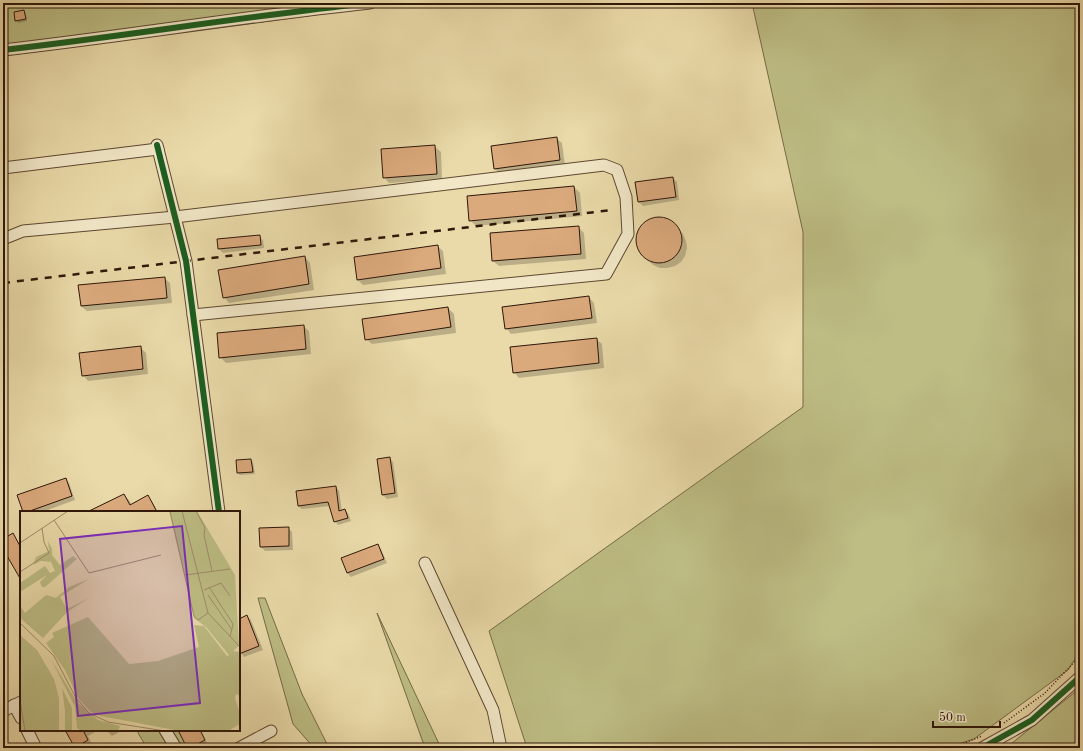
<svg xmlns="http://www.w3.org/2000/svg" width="1083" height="751" viewBox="0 0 1083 751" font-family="'Old Standard TT',serif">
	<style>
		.green { fill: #bdbd84; stroke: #766a46 }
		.shadow { fill: #0003 }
		.building { fill: #daa97c; stroke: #2f1709 }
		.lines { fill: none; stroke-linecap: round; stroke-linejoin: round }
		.minor-casing { stroke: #5e4831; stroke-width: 13 }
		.path { stroke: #2f1709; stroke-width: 1.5; stroke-dasharray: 1 2; stroke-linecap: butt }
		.minor { stroke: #f1e7c7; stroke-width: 11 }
		.rail { stroke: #2f1709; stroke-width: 2.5; stroke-dasharray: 7 7; stroke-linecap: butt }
		.cycleway-casing { stroke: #f1e7c7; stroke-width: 8 }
		.cycleway { stroke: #1b5e20; stroke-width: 6 }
		.inset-road { fill: none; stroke: #9f8c69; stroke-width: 1 }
		.view { fill: #7b2cbf; fill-opacity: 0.15; stroke: #7b2cbf; stroke-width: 2 }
		.inset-edge { fill: none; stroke: #2f1709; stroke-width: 2 }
	</style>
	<rect width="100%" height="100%" fill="#eadaa9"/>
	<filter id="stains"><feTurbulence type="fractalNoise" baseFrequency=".005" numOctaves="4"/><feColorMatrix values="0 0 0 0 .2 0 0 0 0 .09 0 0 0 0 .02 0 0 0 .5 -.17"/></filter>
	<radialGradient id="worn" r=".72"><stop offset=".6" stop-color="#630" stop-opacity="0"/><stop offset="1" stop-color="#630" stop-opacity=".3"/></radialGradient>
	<!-- green -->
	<g class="green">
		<path d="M3,3H406L3,56Z"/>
		<path d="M752,3H1080V651L1068,670L974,739L946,748H527L489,631L803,407V232Z"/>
		<path d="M258,598H265L302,694L329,748H314L293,724Z"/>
		<path d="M377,613L441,748H425Z"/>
		<path d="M1080,688V748H1006Z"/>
		<path d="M139,730H178L190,748H147L138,733Z"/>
	</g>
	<!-- shadow -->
	<g class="shadow">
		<path d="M24,11L26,14L27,21L18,23L16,20Z"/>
		<path d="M556,138L562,143L565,166L501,174L495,169L492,147Z"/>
		<path d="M435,147L441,152L442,179L389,183L384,177Z"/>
		<path d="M673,178L677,182L679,200L643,206L639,202L636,183Z"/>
		<path d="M574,187L580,193L582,216L476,226L470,220Z"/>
		<path d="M659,219L666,220L672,223L683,234L686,241L687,248L685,256L681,262L675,266L667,268H660L653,265L641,253L638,247L637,240L638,234L641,227L646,223L652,220Z"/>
		<path d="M578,227L584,233L586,259L499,266L493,261Z"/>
		<path d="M259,236L263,240L264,248L223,253L219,249Z"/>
		<path d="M437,246L443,251L446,274L363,285L358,280Z"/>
		<path d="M305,257L310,263L314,290L229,303L224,297Z"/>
		<path d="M164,278L170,283L172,303L87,311L81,306Z"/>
		<path d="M589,297L594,303L597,323L511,334L506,328Z"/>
		<path d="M448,308L454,314L456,333L372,344L366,339Z"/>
		<path d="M303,326L309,331L311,354L226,363L220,357Z"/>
		<path d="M596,339L602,344L604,368L519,378L514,372Z"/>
		<path d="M140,347L146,353L148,374L88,381L83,375Z"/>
		<path d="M389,458L393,462L398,497L387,499L383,495Z"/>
		<path d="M251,460L253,462L255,474L240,475L238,473Z"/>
		<path d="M65,479L69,483L75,500L42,512H24Z"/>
		<path d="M336,487L339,491L342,511L345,510L348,513L351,521L338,525L335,521L330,506L302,509L298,506Z"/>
		<path d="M124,495L129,500L132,505L147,496L152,501L158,512H89Z"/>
		<path d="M288,528L292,532L293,550L265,551L261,547Z"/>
		<path d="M12,535L21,546V578L3,547V540Z"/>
		<path d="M377,545L381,549L387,563L351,577L347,573Z"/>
		<path d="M247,616L251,620L263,650L244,657L239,650V620Z"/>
		<path d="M66,730H99L88,736L93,746L89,748H76Z"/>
		<path d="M106,730H123L112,736Z"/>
		<path d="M179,730H201L208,745L201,748H188Z"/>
	</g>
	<!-- building -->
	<g class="building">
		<path d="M24,10L26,19L15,21L14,12Z"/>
		<path d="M557,137L560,160L494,169L491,146Z"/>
		<path d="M435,145L437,174L383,178L381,149Z"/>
		<path d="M673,177L676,197L638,202L635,182Z"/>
		<path d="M574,186L577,211L469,221L467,196Z"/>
		<circle cx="659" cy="240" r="23"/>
		<path d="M579,226L581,254L492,261L490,233Z"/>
		<path d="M260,235L261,245L218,249L217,239Z"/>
		<path d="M438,245L441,268L357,280L354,257Z"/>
		<path d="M305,256L309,284L223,298L218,270Z"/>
		<path d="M165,277L167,298L81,306L78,285Z"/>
		<path d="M589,296L592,318L505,329L502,307Z"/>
		<path d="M448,307L451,327L365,340L362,319Z"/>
		<path d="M304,325L306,349L219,358L217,333Z"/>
		<path d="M597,338L599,363L513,373L510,347Z"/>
		<path d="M141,346L143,369L82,376L79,353Z"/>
		<path d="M390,457L395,493L382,495L377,459Z"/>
		<path d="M251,459L253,472L237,473L236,460Z"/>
		<path d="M66,478L72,496L27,512H23L17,495Z"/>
		<path d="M336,486L339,511L345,509L348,518L334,522L328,502L298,506L296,491Z"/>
		<path d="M124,494L130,505L148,495L157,512H87Z"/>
		<path d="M289,527V546L260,547L259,528Z"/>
		<path d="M13,533L21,548V580L3,549V539Z"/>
		<path d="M378,544L384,559L347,573L341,558Z"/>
		<path d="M247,615L259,646L239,654V619Z"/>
		<path d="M65,730H83L88,740L75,748Z"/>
		<path d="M178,730H200L205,740L190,748H187Z"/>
	</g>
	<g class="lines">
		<defs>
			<g id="minor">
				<path d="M3,50C126,36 247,16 370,3"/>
				<path d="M157,145L186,261L219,512"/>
				<path d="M3,168L158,149"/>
				<path d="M3,239L23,231L175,217L604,165L617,170L626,197L628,234L606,274L193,315"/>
				<path d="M425,563L493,710L501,748"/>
				<path d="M14,705L21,718"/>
				<path d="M3,711L21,702"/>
				<path d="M27,730L36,748"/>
				<path d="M165,730L176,748"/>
				<path d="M239,748L271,731"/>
				<path d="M982,748L1032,720L1080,677"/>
			</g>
		</defs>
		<!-- minor casing -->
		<use href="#minor" class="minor-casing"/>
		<!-- path -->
		<g class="path">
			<path d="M1004,723L1045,693L1080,656"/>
			<path d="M952,748L982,736"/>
		</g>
		<!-- minor -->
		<use href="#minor" class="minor"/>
		<!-- rail -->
		<path class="rail" d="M3,283L612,210"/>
		<defs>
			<g id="cycleway">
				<path d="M3,50C126,36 247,16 370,3"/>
				<path d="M157,145L186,261L219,512"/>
				<path d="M982,748L1032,720L1080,677"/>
			</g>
		</defs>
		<!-- cycleway casing -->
		<use href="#cycleway" class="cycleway-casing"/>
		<!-- cycleway -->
		<use href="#cycleway" class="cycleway"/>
	</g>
	<!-- overview -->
	<g transform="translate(20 511)">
		<rect width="220" height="220" fill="#eadaa9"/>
		<path d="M149,0H177L215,64L219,135L213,140L220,141V185L216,183L215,187L220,203V213L208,220H160L81,205L71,201L58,187L45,159L26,132L34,126L32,122L68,106L109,153L138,150L179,136L174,114L184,115L207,145L209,144L186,116L174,107ZM28,30L32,38V44L40,54L53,45L57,48L25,76H22L20,71L27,64L0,81V72L25,55L30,62L35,60L31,51L21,50L13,54L16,46L29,40ZM69,68L40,86L47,98L69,87L47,101L23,127L0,107V95L5,102L26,84L36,87L49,76ZM0,124L17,139L34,168L39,187V220H0ZM31,148L57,191L78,209L100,215L98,220H61L57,217L55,196ZM42,177L52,197V220H45V200Z" fill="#bdbd84"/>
		<path class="inset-road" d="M150,0L174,105L178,109L188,102M162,0L188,102L220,136M176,0L185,17L184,24L192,60M34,9L69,62L141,44M0,32L48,0M0,61L29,42L24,31L22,17M165,64L210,58M189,76L213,113L210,126M184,79L201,72L210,85M188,84L212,119M0,112L34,145L56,187L69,202L88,211L145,220M0,189L5,220"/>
		<path class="view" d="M162,15L180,192L58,205L40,28Z"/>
		<rect width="220" height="220" class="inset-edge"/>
	</g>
	<!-- margin -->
	<rect width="1083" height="751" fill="none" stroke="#eadaa9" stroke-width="16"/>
	<rect x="4" y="4" width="1075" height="743" fill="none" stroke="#2f1709" stroke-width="2"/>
	<rect x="8" y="8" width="1067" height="735" fill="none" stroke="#2f1709"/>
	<!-- scale -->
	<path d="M933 721v6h67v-6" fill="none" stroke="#2f1709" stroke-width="2"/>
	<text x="939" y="721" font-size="12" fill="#2f1709" stroke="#f1e7c7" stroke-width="3" paint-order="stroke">50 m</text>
	<rect width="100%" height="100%" filter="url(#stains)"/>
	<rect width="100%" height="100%" fill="url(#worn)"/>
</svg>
